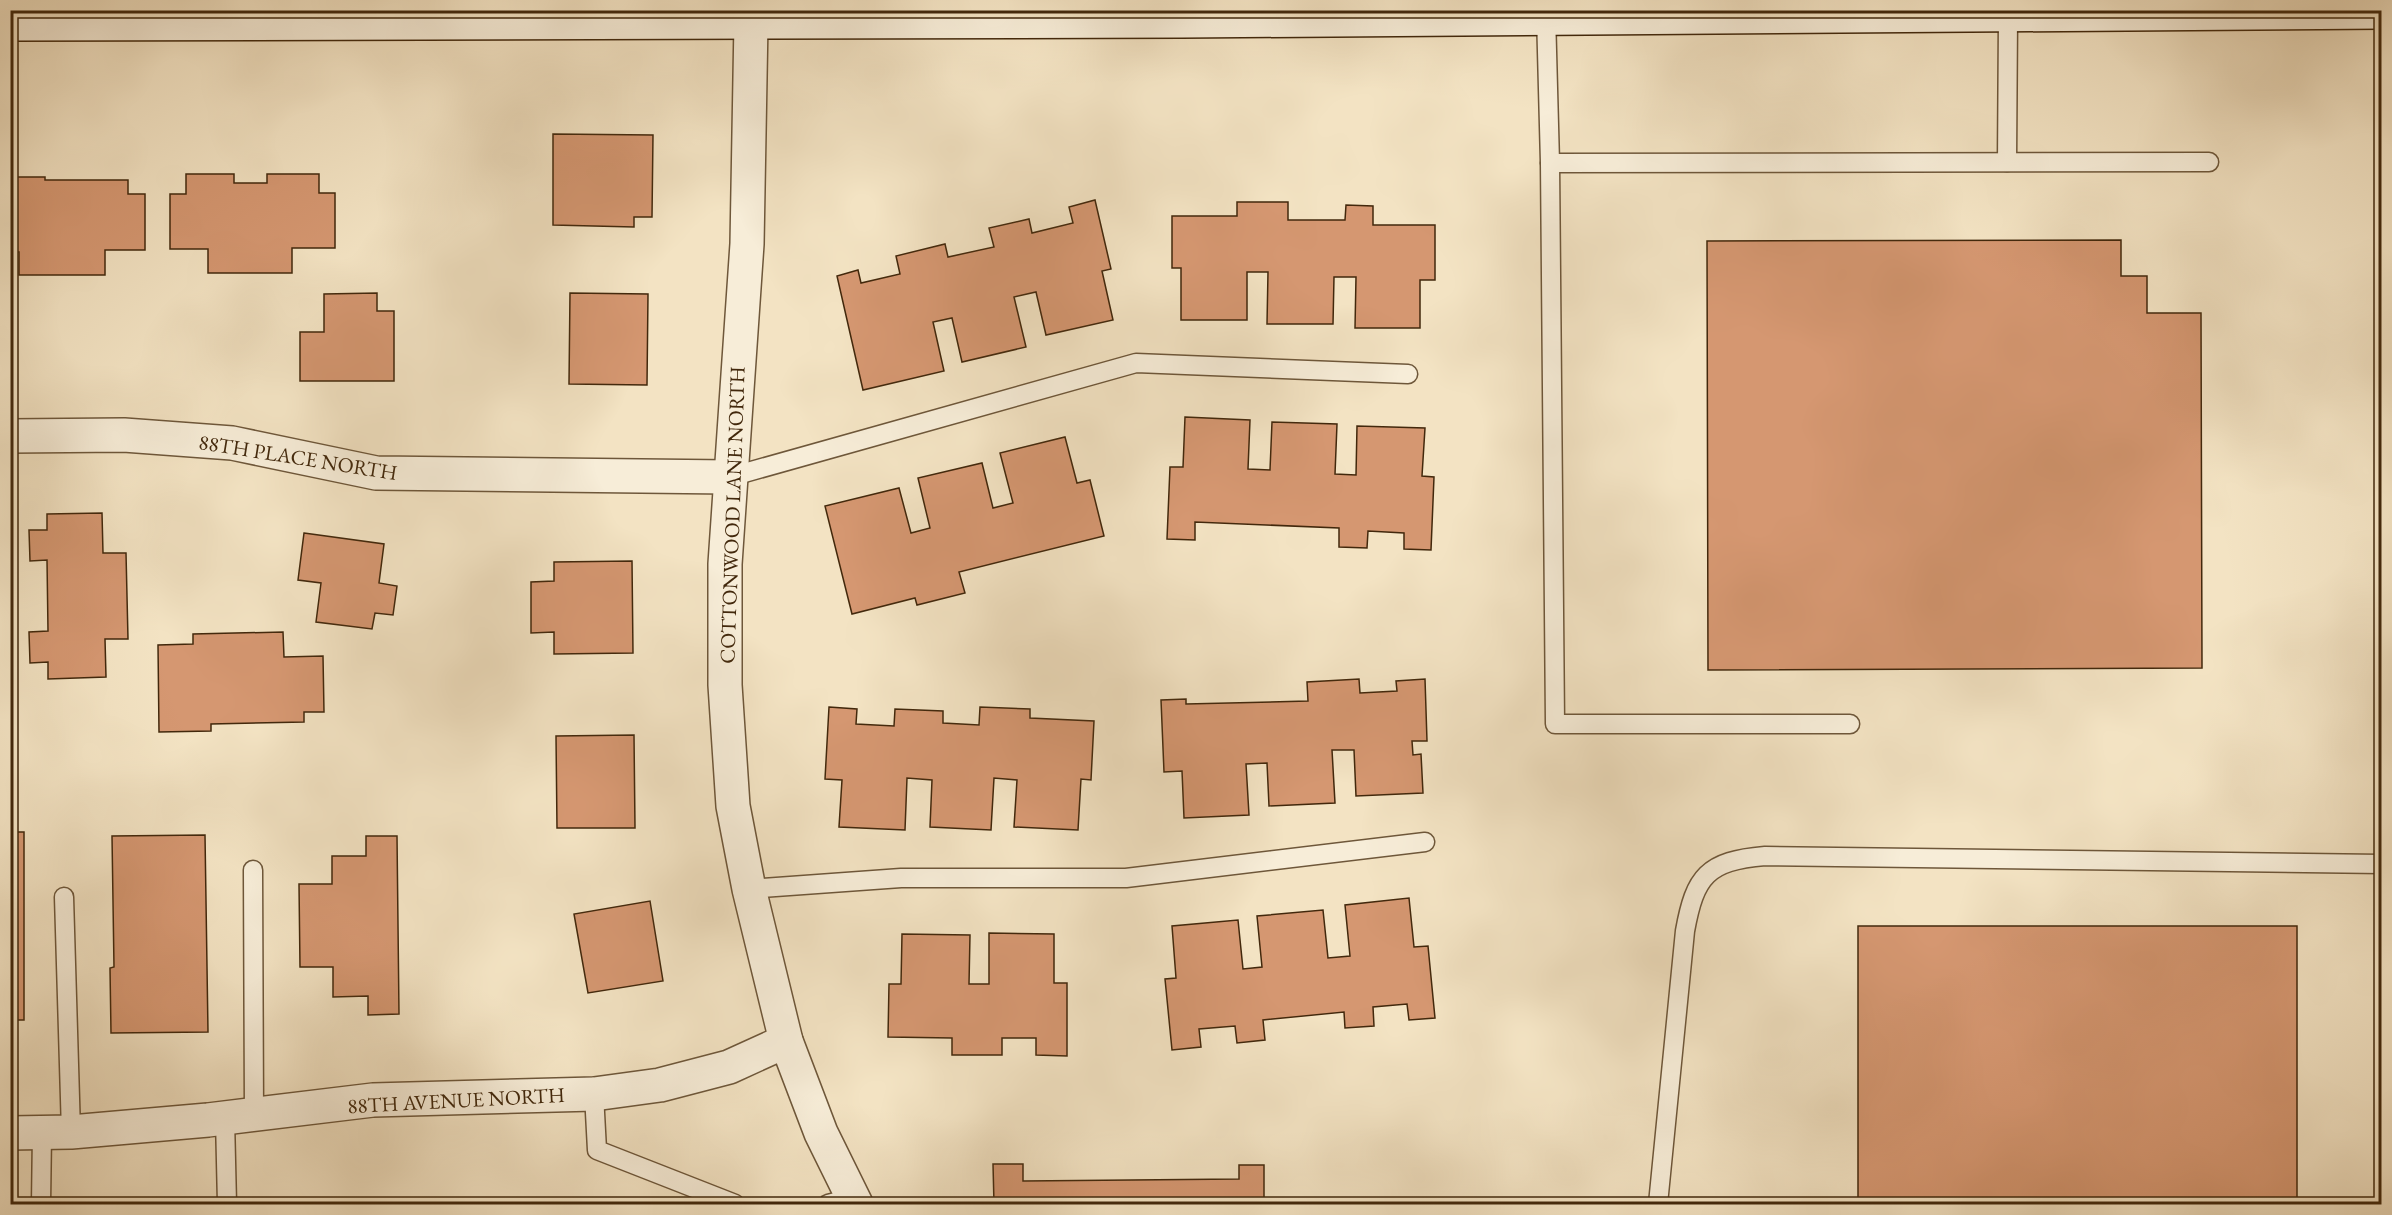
<svg xmlns="http://www.w3.org/2000/svg" width="2392" height="1215" viewBox="0 0 2392 1215" font-family="'EB Garamond',serif">
	<style>
		.building { fill: #d59771; stroke: #42280c; stroke-width: 1.5 }
		.lines { fill: none; stroke-linecap: round; stroke-linejoin: round }
		.lane-casing { stroke: #6e573a; stroke-width: 21 }
		.street-casing { stroke: #6e573a; stroke-width: 36 }
		.secondary-casing { stroke: #42280c; stroke-width: 36 }
		.lane { stroke: #f7edd8; stroke-width: 18 }
		.street { stroke: #f7edd8; stroke-width: 33 }
		.secondary { stroke: #f7edd8; stroke-width: 33 }
		.labels { text-anchor: middle; dominant-baseline: central; stroke-width: 4.5; stroke-linejoin: round; paint-order: stroke }
		.street-label { font-size: 21px; fill: #42280c; stroke: #f7edd8 }
	</style>
	<rect width="100%" height="100%" fill="#f3e3c3"/>
	<filter id="stains"><feTurbulence type="fractalNoise" baseFrequency=".00333" numOctaves="4"/><feColorMatrix values="0 0 0 0 .2 0 0 0 0 .09 0 0 0 0 .02 0 0 0 .5 -.17"/></filter>
	<radialGradient id="worn" r=".72"><stop offset=".6" stop-color="#630" stop-opacity="0"/><stop offset="1" stop-color="#630" stop-opacity=".3"/></radialGradient>
	<!-- building -->
	<g class="building">
		<path d="M553,134L653,135L652,217H634V227L553,225Z"/>
		<path d="M186,174H234V183H267V174H319V193H335V248H292V273H208V249H170V194H186Z"/>
		<path d="M10,177H45V180H128V194H145V250H105V275H19V252H10Z"/>
		<path d="M1095,200L1111,269L1102,271L1113,320L1046,335L1036,292L1014,297L1026,347L962,362L952,318L933,322L944,371L863,390L837,276L858,270L861,283L900,274L896,256L945,244L948,257L994,247L989,228L1029,219L1032,233L1073,223L1069,207Z"/>
		<path d="M1237,202H1288V220H1345L1346,205L1373,206V225H1435V280H1420V328H1355L1356,277H1334L1333,324H1267L1268,272H1247V320H1181V268H1172V216H1237Z"/>
		<path d="M2121,240V276H2147V313H2201L2202,668L1708,670L1707,241Z"/>
		<path d="M377,293V311H394V381H300V332H324V294Z"/>
		<path d="M570,293L648,294L647,385L569,384Z"/>
		<path d="M1185,417L1250,420L1248,469L1270,470L1272,422L1337,424L1335,474L1356,475L1357,426L1425,428L1422,476L1434,477L1431,550L1404,549V533L1368,531L1367,548L1339,547V528L1195,522V540L1167,539L1170,467H1183Z"/>
		<path d="M1065,437L1077,483L1090,480L1104,536L959,572L965,593L917,605L915,598L852,614L825,506L899,488L911,533L930,528L918,478L982,463L993,508L1013,503L1000,453Z"/>
		<path d="M102,513L103,553H126L128,639H105L106,677L48,679V662L30,663L29,632L48,631L47,560L30,561L29,530H47V514Z"/>
		<path d="M304,533L384,544L379,583L397,586L393,615L375,613L372,629L316,622L321,583L298,580Z"/>
		<path d="M632,561L633,653L554,654V632L531,633V582L554,581V562Z"/>
		<path d="M283,632L284,657L323,656L324,712H304V722L211,724V731L159,732L158,645L193,644V634Z"/>
		<path d="M1359,679L1360,693L1397,691L1396,681L1425,679L1427,741H1412L1413,755L1421,754L1423,793L1356,796L1354,750H1332L1335,803L1269,806L1267,763L1246,764L1249,815L1184,818L1182,771L1164,772L1161,700L1186,699V704L1308,701L1307,682Z"/>
		<path d="M829,707L857,709L856,724L894,726L895,709L943,711V723L979,725L980,707L1030,709V718L1094,721L1091,780L1081,779L1078,830L1014,827L1017,780L994,778L991,830L930,827L932,780L907,778L905,830L839,827L842,780L825,779Z"/>
		<path d="M634,735L635,828H557L556,736Z"/>
		<rect x="10" y="832" width="14" height="188"/>
		<path d="M205,835L208,1032L111,1033L110,968L114,967L112,836Z"/>
		<path d="M366,836H397L399,1014L368,1015V996L333,997V967H300L299,884H332V856H366Z"/>
		<path d="M1409,898L1414,947L1428,946L1435,1018L1409,1020L1407,1004L1373,1007L1374,1026L1345,1028L1344,1012L1263,1020L1265,1040L1237,1043L1235,1026L1199,1029L1201,1047L1172,1050L1165,979L1176,978L1172,926L1238,920L1243,969L1262,967L1257,916L1323,910L1328,958L1350,956L1345,905Z"/>
		<path d="M650,901L663,981L588,993L574,914Z"/>
		<rect x="1858" y="926" width="439" height="278"/>
		<path d="M989,933L1054,934V983H1067V1056L1036,1055V1038H1002V1055H952V1038L888,1037L889,984H901L902,934L970,935L969,984H989Z"/>
		<path d="M993,1164H1023V1181L1239,1179V1165H1264V1204H994Z"/>
	</g>
	<g class="lines">
		<defs>
			<g id="lane">
				<path d="M1546,14L1550,163L2209,162"/>
				<path d="M2007,162L2008,17"/>
				<path d="M1550,163L1555,724H1850"/>
				<path d="M730,477L1136,363L1408,374"/>
				<path d="M253,870L254,1116"/>
				<path d="M749,889L901,878H1126L1425,842"/>
				<path d="M64,897L71,1132"/>
				<path d="M594,1094L597,1150L735,1204"/>
				<path d="M225,1119L227,1204"/>
				<path d="M41,1204L42,1133"/>
				<path d="M828,1204L852,1198"/>
				<path d="M1658,1204L1685,931C1695,876 1707,861 1765,856L2382,864"/>
			</g>
			<g id="street">
				<path d="M751,22L747,244L725,564V685L733,806L749,889L786,1041L821,1133L856,1204"/>
				<path d="M10,436L124,435L232,443L376,473L730,477"/>
				<path d="M10,1133L71,1132L208,1120L373,1100L594,1094L660,1085L729,1067L786,1041"/>
			</g>
			<path id="secondary" d="M10,24C801,21 1591,23 2382,12"/>
		</defs>
		<!-- lane casing -->
		<use href="#lane" class="lane-casing"/>
		<!-- street casing -->
		<use href="#street" class="street-casing"/>
		<!-- secondary casing -->
		<use href="#secondary" class="secondary-casing"/>
		<!-- lane -->
		<use href="#lane" class="lane"/>
		<!-- street -->
		<use href="#street" class="street"/>
		<!-- secondary -->
		<use href="#secondary" class="secondary"/>
	</g>
	<g class="labels">
		<!-- street labels -->
		<g class="street-label">
			<text transform="translate(298 457) rotate(9)">88TH PLACE NORTH</text>
			<text transform="translate(732 515) rotate(-88)">COTTONWOOD LANE NORTH</text>
			<text transform="translate(456 1100) rotate(-3)">88TH AVENUE NORTH</text>
		</g>
	</g>
	<!-- margin -->
	<rect width="2392" height="1215" fill="none" stroke="#f3e3c3" stroke-width="36"/>
	<rect x="12" y="12" width="2368" height="1191" fill="none" stroke="#42280c" stroke-width="3"/>
	<rect x="18" y="18" width="2356" height="1179" fill="none" stroke="#42280c" stroke-width="1.5"/>
	<rect width="100%" height="100%" filter="url(#stains)"/>
	<rect width="100%" height="100%" fill="url(#worn)"/>
</svg>
